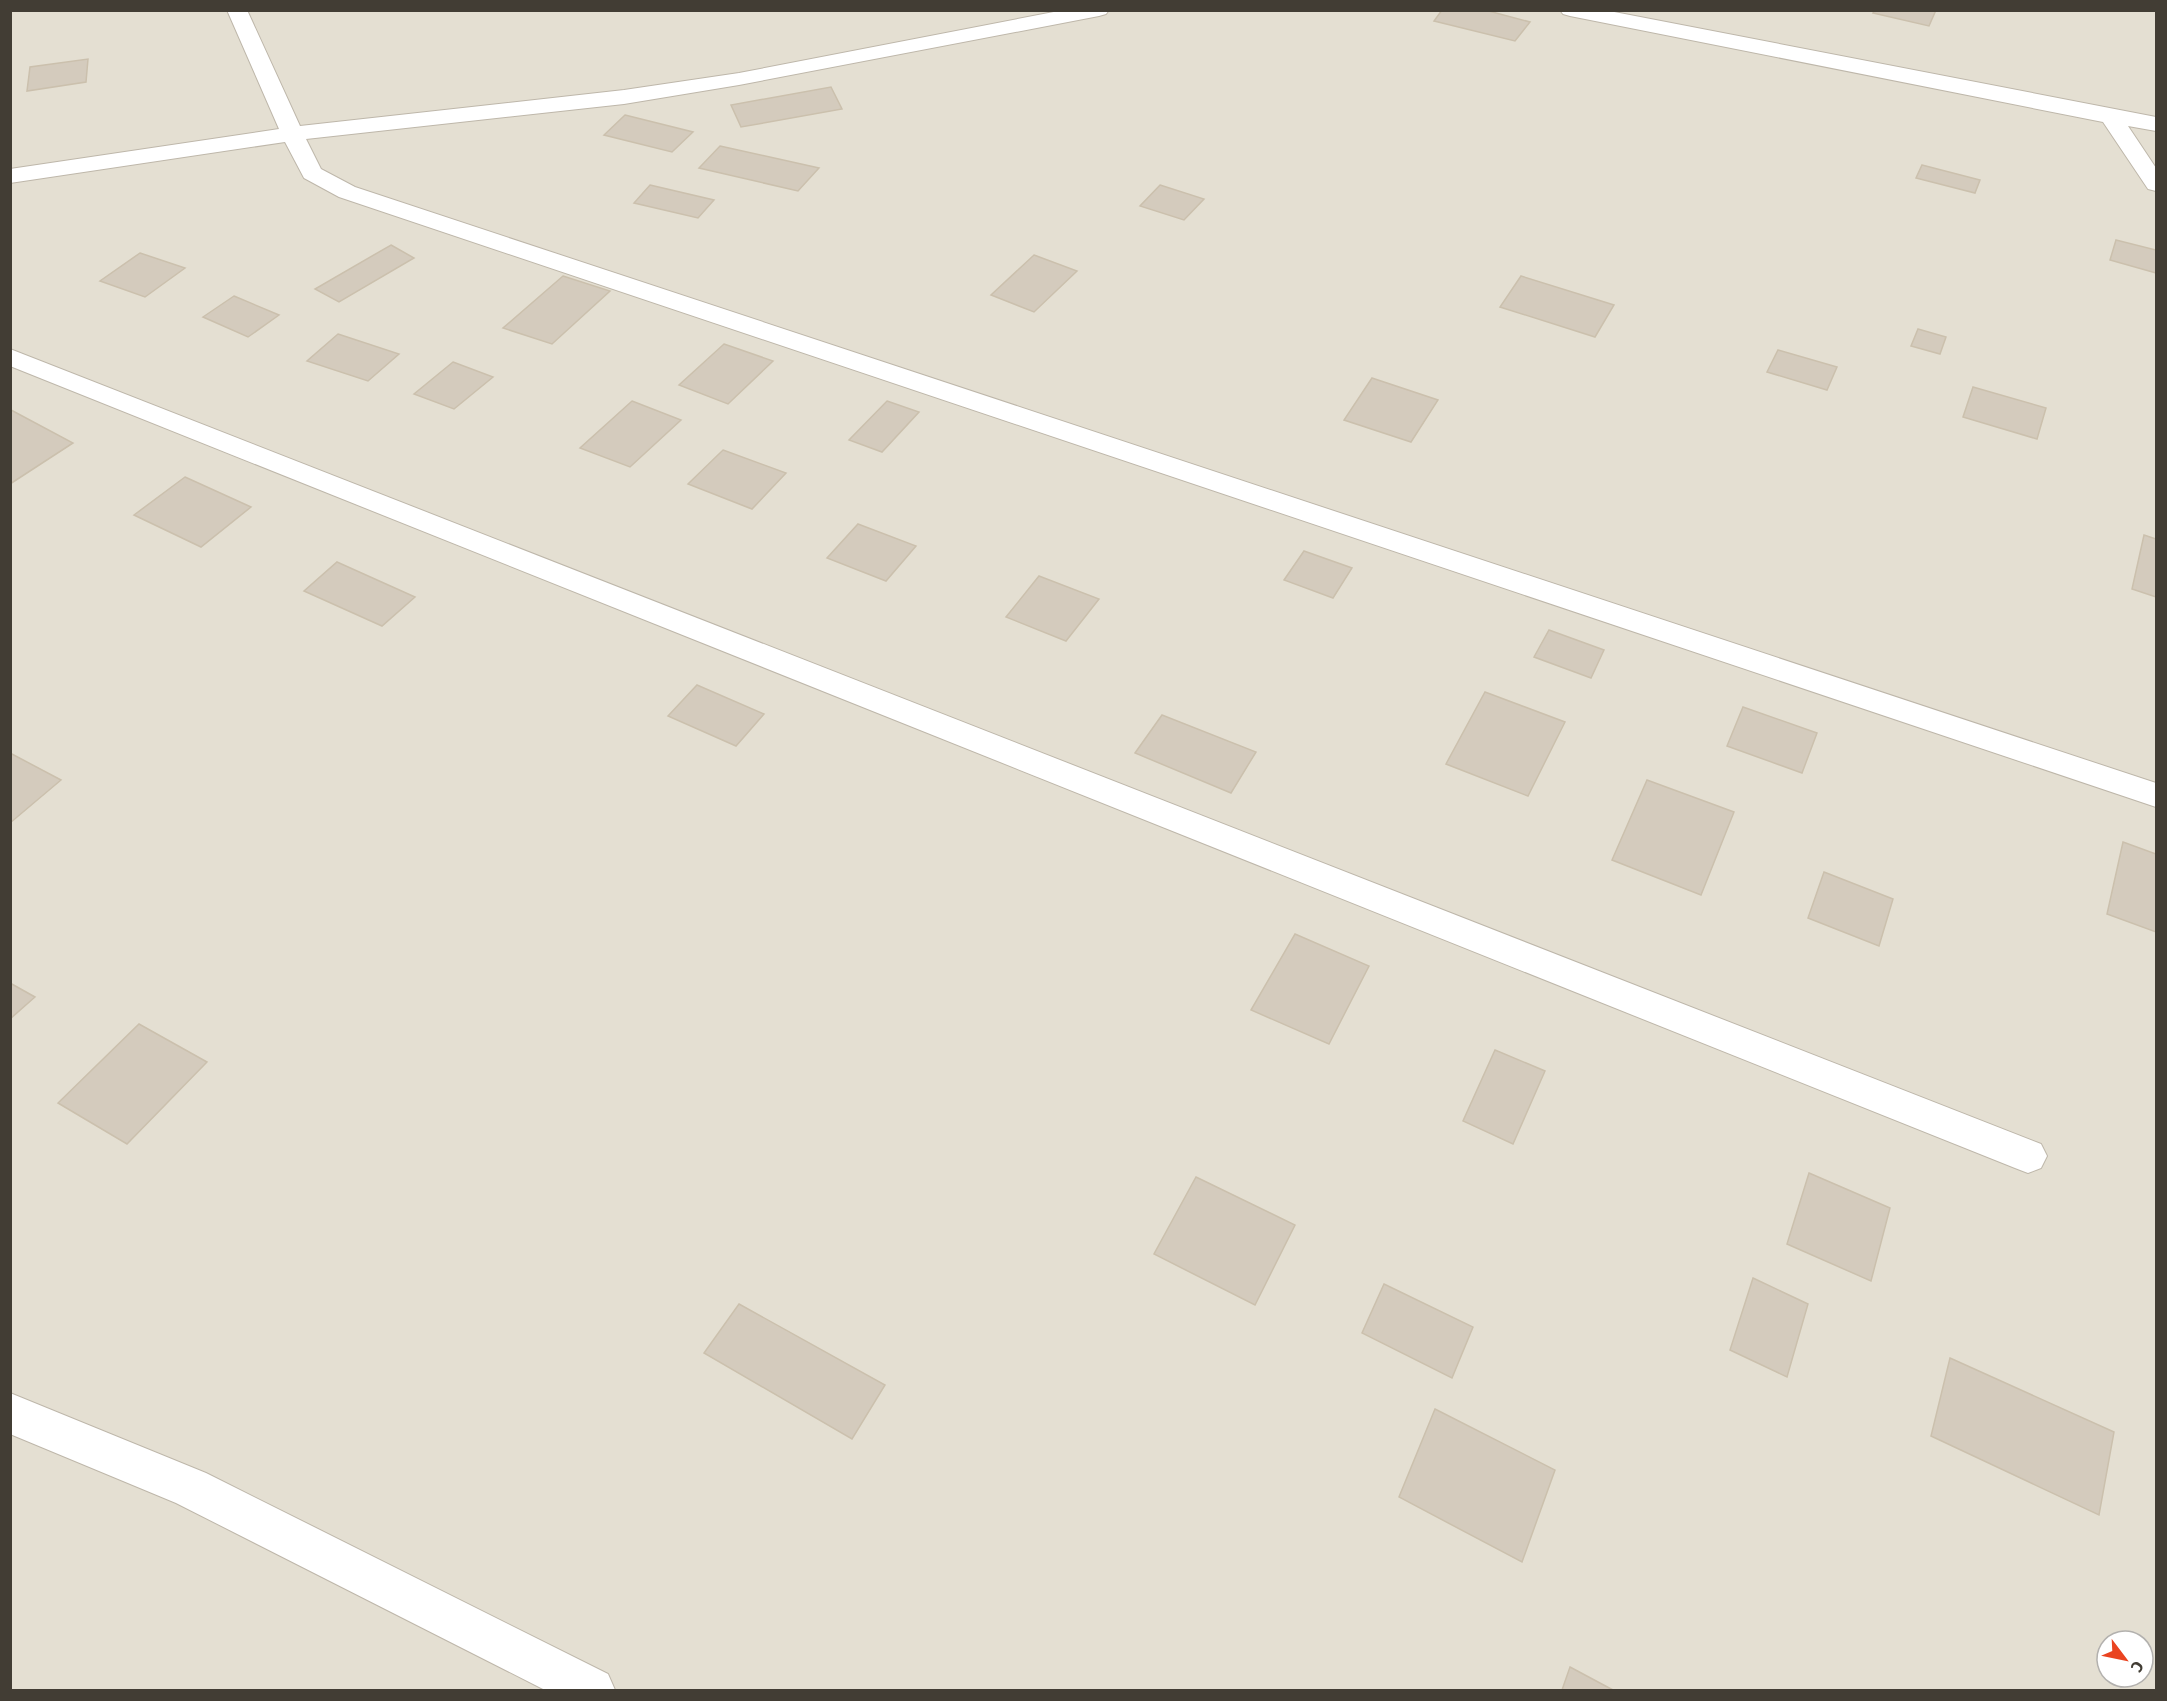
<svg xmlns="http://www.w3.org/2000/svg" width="2167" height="1701" viewBox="0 0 2167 1701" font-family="'Fira Sans',sans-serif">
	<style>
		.residential { fill: #e4dfd2; fill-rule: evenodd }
		.building { fill: #d4cbbd; stroke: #cbc0ad; stroke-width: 1.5 }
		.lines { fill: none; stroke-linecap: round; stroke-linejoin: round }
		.minor-casing { stroke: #beb7aa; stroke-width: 2 }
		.minor { fill: #fff; fill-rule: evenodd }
	</style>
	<rect width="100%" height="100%" fill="#f0ede3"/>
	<!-- residential -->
	<path class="residential" d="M11,11H2156V1690H11ZM2107,1641H2143V1677H2107Z"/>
	<!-- building -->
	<g class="building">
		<path d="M1442,10H1485L1530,22L1515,41L1434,21Z"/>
		<path d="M1875,10H1936L1929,26L1873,13Z"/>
		<path d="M88,59L86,82L27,91L30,67Z"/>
		<path d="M831,87L842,109L741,127L731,105Z"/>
		<path d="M625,115L693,132L672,152L604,135Z"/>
		<path d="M720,146L819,168L798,191L699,168Z"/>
		<path d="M1922,165L1980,180L1975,193L1916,178Z"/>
		<path d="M650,185L714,200L698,218L634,203Z"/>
		<path d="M1160,185L1204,199L1184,220L1140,206Z"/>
		<path d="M2116,240L2156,250V273L2110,260Z"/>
		<path d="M391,245L414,258L339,302L315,289Z"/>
		<path d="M140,253L185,268L145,297L100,281Z"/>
		<path d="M1034,255L1077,271L1034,312L991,295Z"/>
		<path d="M563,276L610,291L552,344L503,328Z"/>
		<path d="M1521,276L1614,305L1595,337L1500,307Z"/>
		<path d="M234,296L279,315L248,337L203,317Z"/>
		<path d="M1918,329L1946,337L1940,354L1911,346Z"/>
		<path d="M338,334L399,354L368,381L307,361Z"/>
		<path d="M724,344L773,361L728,404L679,385Z"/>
		<path d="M1778,350L1837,367L1827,390L1767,372Z"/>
		<path d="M453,362L493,377L454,409L414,394Z"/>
		<path d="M1372,378L1438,400L1411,442L1344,420Z"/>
		<path d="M1973,387L2046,408L2037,439L1963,417Z"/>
		<path d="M632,401L681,420L630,467L580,448Z"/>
		<path d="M887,401L919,412L882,452L849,440Z"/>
		<path d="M11,410L73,443L10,484V411Z"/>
		<path d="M723,450L786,473L752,509L688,484Z"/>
		<path d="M185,477L251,507L201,547L134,515Z"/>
		<path d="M858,524L916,546L886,581L827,558Z"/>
		<path d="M2144,535L2156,539V597L2132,589Z"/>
		<path d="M1304,551L1352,568L1333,598L1284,580Z"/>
		<path d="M337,562L415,597L382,626L304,591Z"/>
		<path d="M1039,576L1099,599L1066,641L1006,617Z"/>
		<path d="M1549,630L1604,650L1591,678L1534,657Z"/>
		<path d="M697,685L764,714L736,746L668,716Z"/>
		<path d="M1485,692L1565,722L1528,796L1446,764Z"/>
		<path d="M1743,707L1817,733L1802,773L1727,746Z"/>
		<path d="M1162,715L1256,752L1231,793L1135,753Z"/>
		<path d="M10,753L61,780L10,823Z"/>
		<path d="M1647,780L1734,812L1701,895L1612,860Z"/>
		<path d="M2123,842L2156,854V932L2107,914Z"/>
		<path d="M1824,872L1893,899L1879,946L1808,918Z"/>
		<path d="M1295,934L1369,966L1329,1044L1251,1010Z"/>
		<path d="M10,983L35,997L10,1019Z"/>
		<path d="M139,1024L207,1062L127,1144L58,1103Z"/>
		<path d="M1495,1050L1545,1071L1513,1144L1463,1121Z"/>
		<path d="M1809,1173L1890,1208L1871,1281L1787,1244Z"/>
		<path d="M1196,1177L1295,1225L1255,1305L1154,1254Z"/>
		<path d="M1753,1278L1808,1304L1787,1377L1730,1350Z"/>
		<path d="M1384,1284L1473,1327L1452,1378L1362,1333Z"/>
		<path d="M739,1304L885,1385L852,1439L704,1353Z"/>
		<path d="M1950,1358L2114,1432L2099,1515L1931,1436Z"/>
		<path d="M1435,1409L1555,1470L1522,1562L1399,1497Z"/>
		<path d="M1570,1667L1613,1690H1562Z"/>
	</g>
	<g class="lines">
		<defs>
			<g id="minor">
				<path d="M227,10H247L300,126L624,90L739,73L1064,10H1109L1106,14L1099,16L739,85L624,104L306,139L321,169L355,187L2156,783V807L339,197L304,178L285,142L10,183V169L279,129Z"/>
				<path d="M1560,10H1604L2156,117V131L2128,126L2156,168V191L2148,189L2103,122L1570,16L1563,14Z"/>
				<path d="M10,349L2041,1144L2047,1156L2041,1168L2028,1173L2015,1168L10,366Z"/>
				<path d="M10,1393L206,1473L608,1674L615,1690H545L176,1503L10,1434Z"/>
			</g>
		</defs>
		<!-- minor casing -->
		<use href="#minor" class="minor-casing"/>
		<!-- minor -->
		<use href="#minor" class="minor"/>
	</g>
	<!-- border -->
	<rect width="2167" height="1701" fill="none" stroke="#423d34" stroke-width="24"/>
	<!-- north arrow -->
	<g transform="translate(2125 1659) rotate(122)"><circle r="28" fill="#ffffff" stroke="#b3b1ae" stroke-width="1.5"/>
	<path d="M0-4.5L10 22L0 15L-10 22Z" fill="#ea4420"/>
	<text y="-9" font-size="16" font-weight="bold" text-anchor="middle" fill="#423d34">С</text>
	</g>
</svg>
